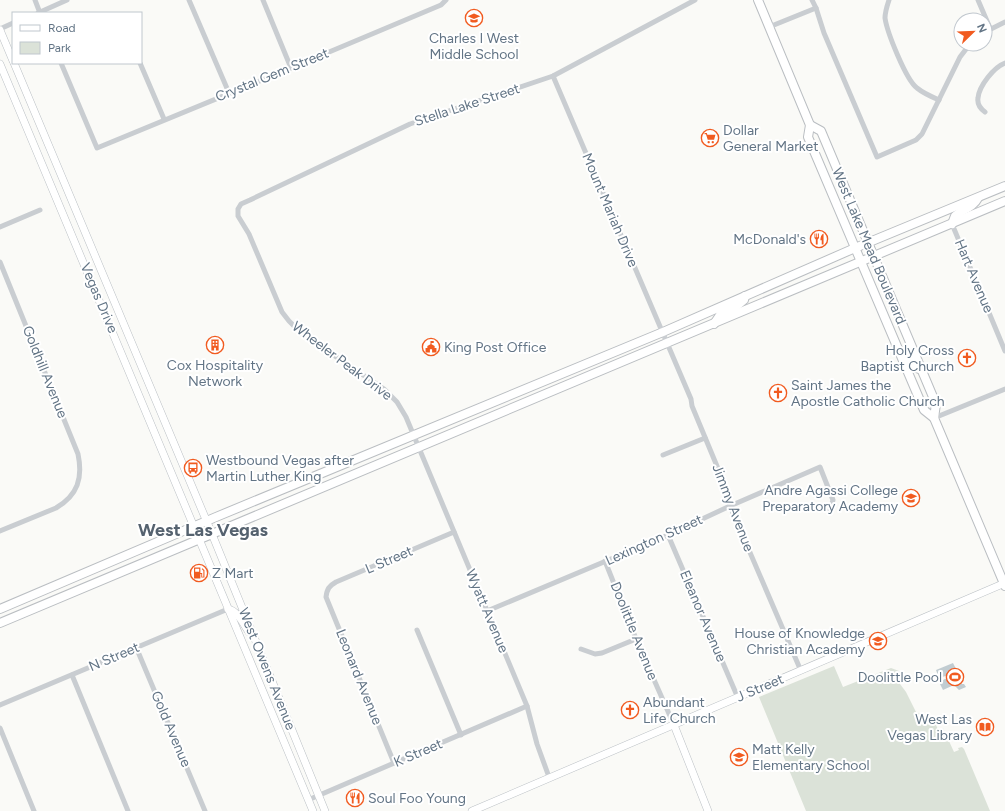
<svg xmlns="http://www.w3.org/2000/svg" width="1005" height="811" viewBox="0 0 1005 811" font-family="Figtree,sans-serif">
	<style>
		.green { fill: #dbe2d8 }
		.water { fill: #c1ccd1 }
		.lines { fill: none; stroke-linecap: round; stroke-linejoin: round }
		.secondary-casing { stroke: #bbc0c5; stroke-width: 8 }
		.primary-casing { stroke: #babec2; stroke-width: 10 }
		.street { stroke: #c9cdd1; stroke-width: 5 }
		.secondary { stroke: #fff; stroke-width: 7 }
		.primary { stroke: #fff; stroke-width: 8 }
		.labels { text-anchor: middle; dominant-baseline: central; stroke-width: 4; stroke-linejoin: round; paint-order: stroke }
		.poi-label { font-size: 14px; fill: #627485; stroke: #fff; text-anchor: start }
		.street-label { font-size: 14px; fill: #627485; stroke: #fff }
		.district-label { font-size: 18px; font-weight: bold; fill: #55626f; stroke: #fff }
	</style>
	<rect width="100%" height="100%" fill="#fafaf7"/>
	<!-- green -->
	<path class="green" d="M834,666L843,687L891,668L899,671L902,676L900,678V684L906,692L916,712L927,716L933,723L935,722L938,730L943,728L954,752L959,750L958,748L962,747L964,749L990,811H806L759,697Z"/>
	<!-- water -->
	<path class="water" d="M953,663L962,681L961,683L962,684H964L966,687L959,690L954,685L943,690L939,682L951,676L952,674L939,678L936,670Z"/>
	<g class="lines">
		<defs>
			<g id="secondary">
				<path d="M0,30L13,61"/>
				<path d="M14,63L212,534L325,811"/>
				<path d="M0,64L313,811"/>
				<path d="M228,609C238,611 243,624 249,632"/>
				<path d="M674,725L708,811"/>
				<path d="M472,811L1005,583"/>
			</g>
			<g id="primary">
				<path d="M758,0L810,125L808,137L924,410L934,418"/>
				<path d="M810,125L821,131L936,404L934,418L1005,586"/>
				<path d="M952,224L955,216C963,209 973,208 978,198"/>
				<path d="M714,324L720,315L738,305L744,300L745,296"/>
				<path d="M899,351L907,353L912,366L922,370"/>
				<path d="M0,609L216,517L663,332L855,248L1005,186"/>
				<path d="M0,623L1005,201"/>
			</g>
		</defs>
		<!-- secondary casing -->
		<use href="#secondary" class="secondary-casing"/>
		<!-- primary casing -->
		<use href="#primary" class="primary-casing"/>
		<!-- street -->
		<g class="street">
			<path d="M35,0L40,13"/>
			<path d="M189,0L229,93"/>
			<path d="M263,0L291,68"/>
			<path d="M812,0L816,8L824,33L877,157L916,140L922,134L960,57L970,44"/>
			<path d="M889,0C887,6 885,12 885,18C887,32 906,80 917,88C923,93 932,97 939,100"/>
			<path d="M978,0L990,28"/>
			<path d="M38,13L67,0"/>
			<path d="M769,27L816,8"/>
			<path d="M0,29L13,23"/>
			<path d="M985,32L1005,22"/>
			<path d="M61,63L97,148L291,68L441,5L446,0"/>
			<path d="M140,63L164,119"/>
			<path d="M553,76L691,399L692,406L724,483L725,491L730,506L801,671"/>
			<path d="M985,112C981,109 977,104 978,98C979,86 994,67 1005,63"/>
			<path d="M952,224L1005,351"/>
			<path d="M0,227L40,210"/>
			<path d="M0,262L78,454C83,478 78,495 56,508L0,531"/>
			<path d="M934,418L1005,389"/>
			<path d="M663,455L705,438"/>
			<path d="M668,535L738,698"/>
			<path d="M605,561L636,639L674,725"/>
			<path d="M487,611L668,535L730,506L820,467L833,500L830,510"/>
			<path d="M417,630L461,735"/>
			<path d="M136,647L205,811"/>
			<path d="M581,649L595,654L602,653L636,639"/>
			<path d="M72,675L128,811"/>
			<path d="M0,705L228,609"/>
			<path d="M0,728L34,811"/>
			<path d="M394,763L326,597C327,589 329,586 336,582L454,532"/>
			<path d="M549,777L537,744L527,706L406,417L397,402L384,389L302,334L289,321L282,312L249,234L238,216V209L241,204L250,200L410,124L553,76L695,0"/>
			<path d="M308,800L527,706"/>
		</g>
		<!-- secondary -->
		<use href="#secondary" class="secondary"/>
		<!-- primary -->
		<use href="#primary" class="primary"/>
	</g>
	<!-- icons -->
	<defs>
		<symbol id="school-ring" viewBox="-11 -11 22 22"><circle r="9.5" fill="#fff" stroke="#f15b20" stroke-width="1.5"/><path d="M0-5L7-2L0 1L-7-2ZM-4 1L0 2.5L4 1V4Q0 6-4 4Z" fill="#f15b20"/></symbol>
		<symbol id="supermarket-ring" viewBox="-11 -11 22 22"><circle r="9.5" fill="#fff" stroke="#f15b20" stroke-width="1.5"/><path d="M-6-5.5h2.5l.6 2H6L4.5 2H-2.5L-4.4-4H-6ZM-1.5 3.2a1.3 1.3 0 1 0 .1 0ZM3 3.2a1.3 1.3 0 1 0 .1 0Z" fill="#f15b20"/></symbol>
		<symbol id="restaurant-ring" viewBox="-11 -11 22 22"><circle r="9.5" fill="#fff" stroke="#f15b20" stroke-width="1.5"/><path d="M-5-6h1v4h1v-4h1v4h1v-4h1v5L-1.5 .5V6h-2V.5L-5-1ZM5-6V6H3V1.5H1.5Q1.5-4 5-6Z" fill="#f15b20"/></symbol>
		<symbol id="building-ring" viewBox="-11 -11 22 22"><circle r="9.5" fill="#fff" stroke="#f15b20" stroke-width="1.5"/><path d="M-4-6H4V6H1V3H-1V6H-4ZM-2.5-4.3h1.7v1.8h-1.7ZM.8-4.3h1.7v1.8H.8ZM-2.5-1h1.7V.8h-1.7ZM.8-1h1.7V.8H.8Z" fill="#f15b20"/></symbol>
		<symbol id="civic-ring" viewBox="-11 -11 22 22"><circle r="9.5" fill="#fff" stroke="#f15b20" stroke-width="1.5"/><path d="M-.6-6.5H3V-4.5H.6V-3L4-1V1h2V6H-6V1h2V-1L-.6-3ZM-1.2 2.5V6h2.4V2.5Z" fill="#f15b20"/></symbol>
		<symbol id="church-ring" viewBox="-11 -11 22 22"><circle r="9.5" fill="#fff" stroke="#f15b20" stroke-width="1.5"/><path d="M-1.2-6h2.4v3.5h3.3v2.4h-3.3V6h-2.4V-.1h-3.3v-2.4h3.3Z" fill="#f15b20"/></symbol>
		<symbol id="bus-ring" viewBox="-11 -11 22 22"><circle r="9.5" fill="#fff" stroke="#f15b20" stroke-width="1.5"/><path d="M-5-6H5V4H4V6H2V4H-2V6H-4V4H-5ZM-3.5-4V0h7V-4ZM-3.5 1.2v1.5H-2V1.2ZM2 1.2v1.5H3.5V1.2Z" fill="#f15b20"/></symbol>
		<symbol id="fuel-ring" viewBox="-11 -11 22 22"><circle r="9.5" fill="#fff" stroke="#f15b20" stroke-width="1.5"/><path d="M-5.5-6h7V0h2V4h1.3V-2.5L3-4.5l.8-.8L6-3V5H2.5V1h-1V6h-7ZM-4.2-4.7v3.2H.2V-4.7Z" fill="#f15b20"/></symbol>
		<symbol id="stadium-ring" viewBox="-11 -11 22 22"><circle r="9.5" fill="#fff" stroke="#f15b20" stroke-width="1.5"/><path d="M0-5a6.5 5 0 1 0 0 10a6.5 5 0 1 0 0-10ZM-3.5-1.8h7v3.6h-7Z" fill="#f15b20"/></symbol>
		<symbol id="library-ring" viewBox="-11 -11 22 22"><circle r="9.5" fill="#fff" stroke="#f15b20" stroke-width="1.5"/><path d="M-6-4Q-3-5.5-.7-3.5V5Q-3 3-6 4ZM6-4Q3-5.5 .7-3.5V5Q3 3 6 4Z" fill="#f15b20"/></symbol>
	</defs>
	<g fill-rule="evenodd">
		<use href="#school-ring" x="464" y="8" width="20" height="20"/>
		<use href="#supermarket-ring" x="700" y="128" width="20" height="20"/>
		<use href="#restaurant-ring" x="809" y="229" width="20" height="20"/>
		<use href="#building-ring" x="205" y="335" width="20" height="20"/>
		<use href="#civic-ring" x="421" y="337" width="20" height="20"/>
		<use href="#church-ring" x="957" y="348" width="20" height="20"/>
		<use href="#church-ring" x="768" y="383" width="20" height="20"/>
		<use href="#bus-ring" x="183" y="458" width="20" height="20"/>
		<use href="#school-ring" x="901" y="488" width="20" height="20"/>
		<use href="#fuel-ring" x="189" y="563" width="20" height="20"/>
		<use href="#school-ring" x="868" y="631" width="20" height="20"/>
		<use href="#stadium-ring" x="945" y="667" width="20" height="20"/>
		<use href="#church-ring" x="620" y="700" width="20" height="20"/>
		<use href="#library-ring" x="975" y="717" width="20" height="20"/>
		<use href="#school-ring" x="729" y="747" width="20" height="20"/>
		<use href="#restaurant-ring" x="345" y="788" width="20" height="20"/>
	</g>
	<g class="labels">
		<!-- poi labels -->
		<g class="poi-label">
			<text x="474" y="38" text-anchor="middle">Charles I West<tspan x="474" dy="16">Middle School</tspan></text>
			<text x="723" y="130">Dollar<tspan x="723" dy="16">General Market</tspan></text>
			<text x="806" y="239" text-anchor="end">McDonald's</text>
			<text x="444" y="347">King Post Office</text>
			<text x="954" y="350" text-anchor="end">Holy Cross<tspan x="954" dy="16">Baptist Church</tspan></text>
			<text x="215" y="365" text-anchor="middle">Cox Hospitality<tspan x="215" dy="16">Network</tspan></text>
			<text x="791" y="385">Saint James the<tspan x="791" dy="16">Apostle Catholic Church</tspan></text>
			<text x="206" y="460">Westbound Vegas after<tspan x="206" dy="16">Martin Luther King</tspan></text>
			<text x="898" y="490" text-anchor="end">Andre Agassi College<tspan x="898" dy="16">Preparatory Academy</tspan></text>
			<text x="212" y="573">Z Mart</text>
			<text x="865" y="633" text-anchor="end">House of Knowledge<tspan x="865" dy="16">Christian Academy</tspan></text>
			<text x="942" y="677" text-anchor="end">Doolittle Pool</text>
			<text x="643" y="702">Abundant<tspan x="643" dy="16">Life Church</tspan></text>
			<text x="972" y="719" text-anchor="end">West Las<tspan x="972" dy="16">Vegas Library</tspan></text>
			<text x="752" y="749">Matt Kelly<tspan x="752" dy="16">Elementary School</tspan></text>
			<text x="368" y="798">Soul Foo Young</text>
		</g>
		<!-- street labels -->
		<g class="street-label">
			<text transform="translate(272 75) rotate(-22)">Crystal Gem Street</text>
			<text transform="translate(467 105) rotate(-18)">Stella Lake Street</text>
			<text transform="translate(610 210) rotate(67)">Mount Mariah Drive</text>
			<text transform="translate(869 246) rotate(67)">West Lake Mead Boulevard</text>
			<text transform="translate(974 276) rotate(67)">Hart Avenue</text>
			<text transform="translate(99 298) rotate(67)">Vegas Drive</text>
			<text transform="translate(342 361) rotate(37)">Wheeler Peak Drive</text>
			<text transform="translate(45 372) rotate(68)">Goldhill Avenue</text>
			<text transform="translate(733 508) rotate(69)">Jimmy Avenue</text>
			<text transform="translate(654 540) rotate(-24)">Lexington Street</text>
			<text transform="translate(389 560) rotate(-23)">L Street</text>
			<text transform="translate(487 611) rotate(67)">Wyatt Avenue</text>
			<text transform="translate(703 616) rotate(67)">Eleanor Avenue</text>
			<text transform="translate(634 631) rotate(68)">Doolittle Avenue</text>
			<text transform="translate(114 657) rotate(-23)">N Street</text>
			<text transform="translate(267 669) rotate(68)">West Owens Avenue</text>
			<text transform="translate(359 677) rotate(68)">Leonard Avenue</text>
			<text transform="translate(760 688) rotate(-23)">J Street</text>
			<text transform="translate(171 729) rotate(67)">Gold Avenue</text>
			<text transform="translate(418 753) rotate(-23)">K Street</text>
		</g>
		<!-- district labels -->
		<g class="district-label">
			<text x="203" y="530">West Las Vegas</text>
		</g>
	</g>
	<!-- legend -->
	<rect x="12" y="12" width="130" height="52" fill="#ffffff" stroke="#c0c7ce"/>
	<rect x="20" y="25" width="20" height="6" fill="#ffffff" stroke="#c0c7ce"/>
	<text x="48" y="32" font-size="12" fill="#627485">Road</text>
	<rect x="20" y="42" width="20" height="12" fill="#dbe2d8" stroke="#c0c7ce"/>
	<text x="48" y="52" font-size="12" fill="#627485">Park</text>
	<!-- north arrow -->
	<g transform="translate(973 32) rotate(67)"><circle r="19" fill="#ffffff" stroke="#c0c7ce"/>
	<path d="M0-3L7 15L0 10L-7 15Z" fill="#f15b20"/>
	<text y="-6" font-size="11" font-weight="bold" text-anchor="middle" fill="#627485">N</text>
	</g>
</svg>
